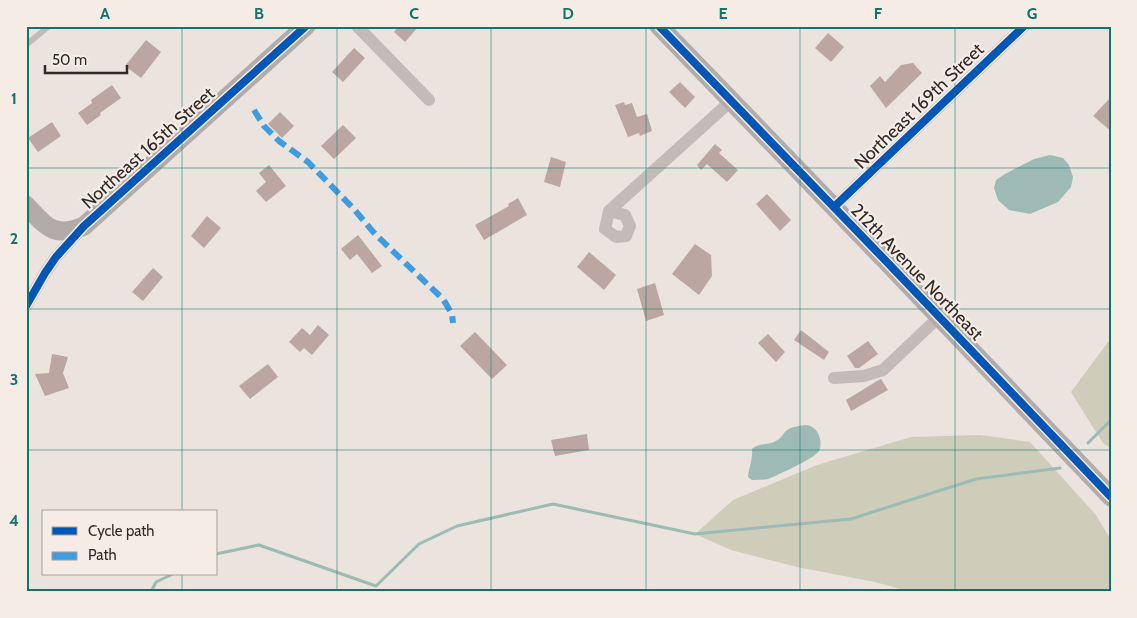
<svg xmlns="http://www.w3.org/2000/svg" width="1137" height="618" viewBox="0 0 1137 618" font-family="Cabin,sans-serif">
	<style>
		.green { fill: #cdcdba }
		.water { fill: #9dbab5 }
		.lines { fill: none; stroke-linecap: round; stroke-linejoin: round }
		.stream { stroke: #9dbab5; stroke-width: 3 }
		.building { fill: #bca6a2 }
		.lane { stroke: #c2bbb8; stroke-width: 6 }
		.street { stroke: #c2bbb8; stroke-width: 12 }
		.secondary { stroke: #b3aba8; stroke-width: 19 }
		.quiet { stroke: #3e9ce0; stroke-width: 6; stroke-dasharray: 12 6; stroke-linecap: butt }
		.cycleway-casing { stroke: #f6ece6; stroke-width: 11 }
		.cycleway { stroke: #0057b8; stroke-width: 8 }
		.grid { fill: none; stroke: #0f766e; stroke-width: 1; stroke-opacity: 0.55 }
		.labels { text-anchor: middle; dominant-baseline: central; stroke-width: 4.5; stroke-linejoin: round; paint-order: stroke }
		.street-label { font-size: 18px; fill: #322927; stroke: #f6ece6 }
		.neatline { fill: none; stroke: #0f766e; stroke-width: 2 }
		.grid-label { font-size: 16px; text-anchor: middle; font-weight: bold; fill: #0f766e }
	</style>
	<rect width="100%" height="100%" fill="#eae3de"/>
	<!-- green -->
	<g class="green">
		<path d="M1111,338V449L1103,443L1071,392Z"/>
		<path d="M980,435L1030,442L1096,515L1111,540V592H911L875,582L797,567L731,550L695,534L733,500L817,465L911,437Z"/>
	</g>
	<!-- water -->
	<g class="water">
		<path d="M1050,155L1063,158L1069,165L1073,177L1071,187L1058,202L1030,214L1009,210L998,200L994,188L996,180L1005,174L1034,159Z"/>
		<path d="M805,425C811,425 817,429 819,436C821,440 821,447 819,451C815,458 776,476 768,479C763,480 757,480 752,480L748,477C749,468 753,459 752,449C758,443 767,445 774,442C781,439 781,436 786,431C790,427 799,426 805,425Z"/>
	</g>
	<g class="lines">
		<!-- stream -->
		<g class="stream">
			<path d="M1088,443L1111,420"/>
			<path d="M216,554L259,545L376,586L419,544L457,526L553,504L695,534L851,519L976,479L1060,468"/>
			<path d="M151,592L156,582L173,574"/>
		</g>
	</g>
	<!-- building -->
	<g class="building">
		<path d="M399,26H419L405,42L394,32Z"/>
		<path d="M828,33L844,47L831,62L815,48Z"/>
		<path d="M146,40L161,52L141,78L125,66Z"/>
		<path d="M354,48L365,58L343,82L332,72Z"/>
		<path d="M913,63L922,73L886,108L870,86L880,76L885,82L901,65Z"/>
		<path d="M680,82L695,97L685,108L669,92Z"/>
		<path d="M112,85L121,98L100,113L101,115L87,125L78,113L92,103L91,100Z"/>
		<path d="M1111,97V131L1093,116Z"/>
		<path d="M624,102L625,105L632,103L637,117L647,114L652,131L640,136L639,133L628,137L615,105Z"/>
		<path d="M280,112L294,126L282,138L268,124Z"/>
		<path d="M52,122L61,136L38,152L28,138Z"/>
		<path d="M343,125L356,138L334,159L321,146Z"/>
		<path d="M715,144L722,150L719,153L738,170L727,182L707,164L701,170L697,165Z"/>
		<path d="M551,157L566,162L560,187L544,182Z"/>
		<path d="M269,165L286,186L266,202L256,191L266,182L259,173Z"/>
		<path d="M767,194L791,220L780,231L756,204Z"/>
		<path d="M518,198L527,215L484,240L475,225L509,206L508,204Z"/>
		<path d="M207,216L221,228L204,248L191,236Z"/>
		<path d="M358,235L382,266L372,273L357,254L350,260L341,249Z"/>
		<path d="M695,244L711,255L712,276L699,295L672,274Z"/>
		<path d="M589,252L616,275L604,290L577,267Z"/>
		<path d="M153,268L163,277L143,301L132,292Z"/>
		<path d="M655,283L664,315L646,321L637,289Z"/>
		<path d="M318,325L329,335L312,355L304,348L300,352L289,342L302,328L310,335Z"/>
		<path d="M801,330L829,352L824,360L794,340Z"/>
		<path d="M475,332L507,365L492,379L460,346Z"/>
		<path d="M768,334L785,352L776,362L758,343Z"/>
		<path d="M868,341L878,354L859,368H855L847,356Z"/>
		<path d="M52,354L68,357L63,373L69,388L45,396L35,374L49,373Z"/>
		<path d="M268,364L278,377L250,399L239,386Z"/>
		<path d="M881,379L888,390L851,411L846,400L877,381Z"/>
		<path d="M587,434L589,450L555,456L551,440Z"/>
	</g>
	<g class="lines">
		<!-- lane -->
		<path class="lane" d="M26,45L49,26"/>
		<!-- street -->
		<g class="street">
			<path d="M357,26L429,100"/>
			<path d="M834,207L1024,26"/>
			<path d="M609,211L625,215L630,226L626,236L616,237L605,229L609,211L731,101"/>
			<path d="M26,306L45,273L56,257L84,226"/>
			<path d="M834,378L864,376L883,370L939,317"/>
		</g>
		<!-- secondary -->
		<g class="secondary">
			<path d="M659,26L884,259L1111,497"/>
			<path d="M26,205C45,226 55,239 84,226L306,26"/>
		</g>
		<!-- quiet -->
		<path class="quiet" d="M254,110L264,126L279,141L308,162L353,208L375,234L443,299L452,314L453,323"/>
		<defs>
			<g id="cycleway">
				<path d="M659,26L884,259L1111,497"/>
				<path d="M834,207L1024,26"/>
				<path d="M26,306L45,273L56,257L84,226L306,26"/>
			</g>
		</defs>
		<!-- cycleway casing -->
		<use href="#cycleway" class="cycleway-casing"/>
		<!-- cycleway -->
		<use href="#cycleway" class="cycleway"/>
	</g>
	<!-- grid -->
	<path class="grid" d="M182,26V512M337,26V592M491,26V592M646,26V592M800,26V592M955,26V592M26,168H1111M26,309H1111M26,450H1111M182,574V592"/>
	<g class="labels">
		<!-- street labels -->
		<g class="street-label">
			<text transform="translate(919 106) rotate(-44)">Northeast 169th Street</text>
			<text transform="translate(148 148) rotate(-42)">Northeast 165th Street</text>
			<text transform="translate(917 272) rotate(46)">212th Avenue Northeast</text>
		</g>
	</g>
	<!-- border -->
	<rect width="1137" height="618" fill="none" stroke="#f6ece6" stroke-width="55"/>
	<!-- legend -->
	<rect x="42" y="510" width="175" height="65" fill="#f6ece6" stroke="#a89e9a"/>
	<rect x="52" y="527" width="25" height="8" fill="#0057b8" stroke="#a89e9a"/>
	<text x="88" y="536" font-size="15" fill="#322927">Cycle path</text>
	<rect x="52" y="552" width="25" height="8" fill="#3e9ce0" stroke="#a89e9a"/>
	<text x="88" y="560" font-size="15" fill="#322927">Path</text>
	<!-- scale -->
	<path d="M45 65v8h82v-8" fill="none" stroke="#322927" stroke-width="2.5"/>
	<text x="52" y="65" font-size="15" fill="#322927" stroke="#f6ece6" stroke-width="4" paint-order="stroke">50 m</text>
	<rect x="28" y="28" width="1082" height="562" class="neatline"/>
	<g class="grid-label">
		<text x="105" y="19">A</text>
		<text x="259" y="19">B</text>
		<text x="414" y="19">C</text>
		<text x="568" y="19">D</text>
		<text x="723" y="19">E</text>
		<text x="878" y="19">F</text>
		<text x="1032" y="19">G</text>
		<text x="14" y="104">1</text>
		<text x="14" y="244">2</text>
		<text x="14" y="385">3</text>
		<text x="14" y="526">4</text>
	</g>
</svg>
